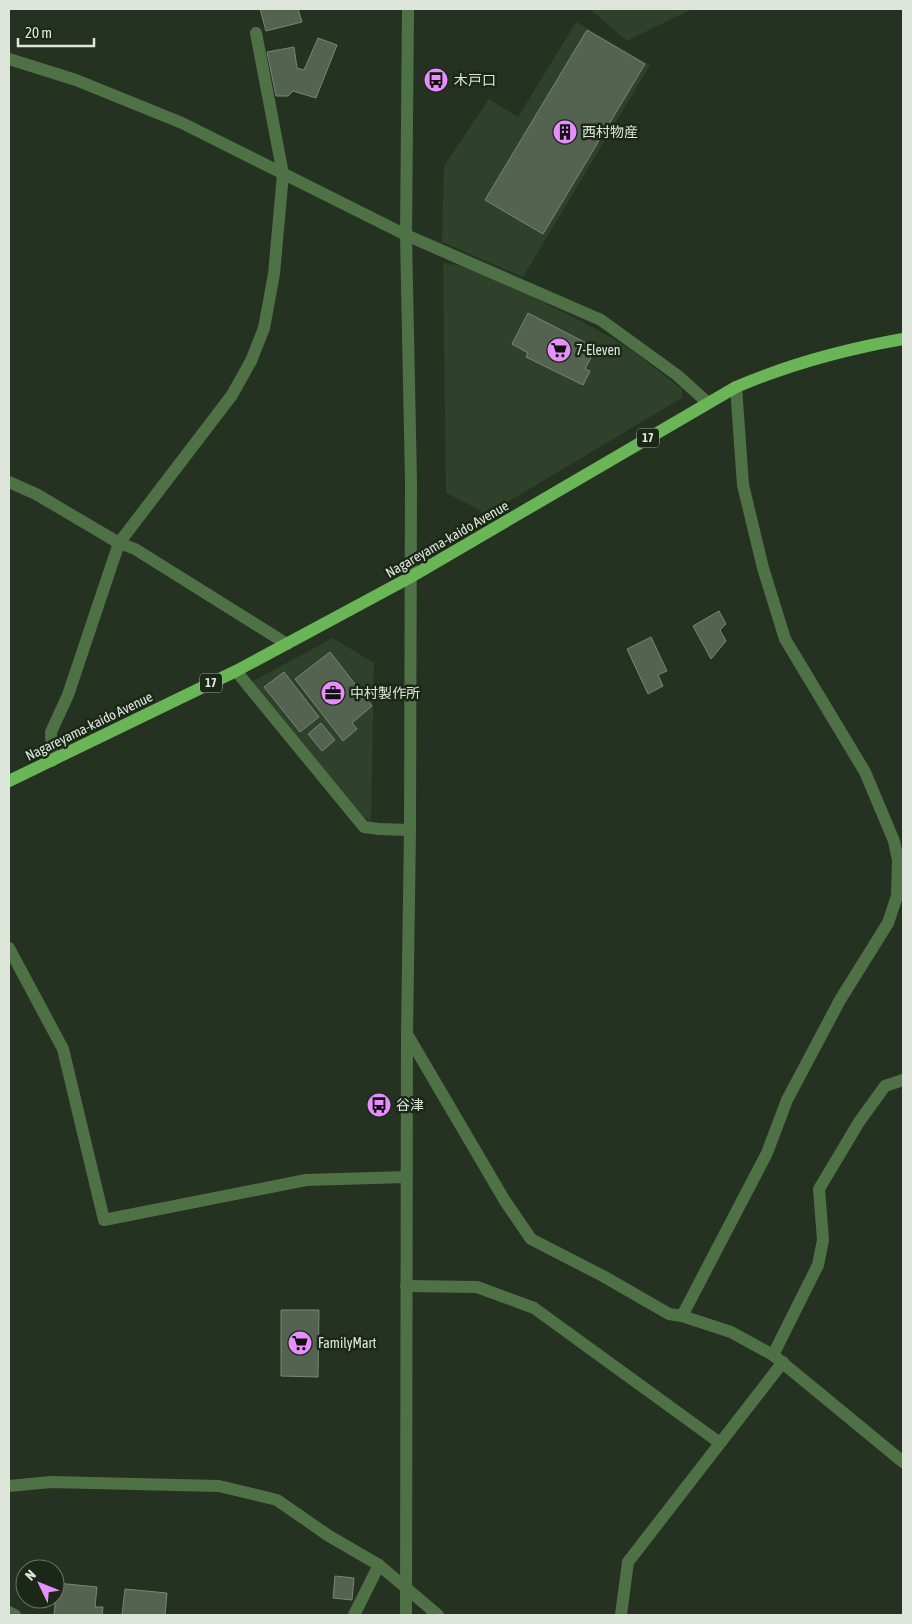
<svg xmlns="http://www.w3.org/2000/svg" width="912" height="1624" viewBox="0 0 912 1624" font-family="'Asap Condensed','Noto Sans JP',sans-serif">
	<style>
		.built { fill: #2f402b }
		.building { fill: #546250; stroke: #788674 }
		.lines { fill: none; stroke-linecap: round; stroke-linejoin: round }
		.service { stroke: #4e7245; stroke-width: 12 }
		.minor { stroke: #4e7245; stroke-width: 12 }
		.tertiary { stroke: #4e7245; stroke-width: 12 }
		.primary { stroke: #6ab656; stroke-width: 12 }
		.labels { text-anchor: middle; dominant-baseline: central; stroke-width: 5; stroke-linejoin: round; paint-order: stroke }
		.shield { fill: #1b2818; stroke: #a4ada1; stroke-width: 1 }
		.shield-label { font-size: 12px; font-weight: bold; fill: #dee6dc }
		.poi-label { font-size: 14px; fill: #dee6dc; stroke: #1b2818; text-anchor: start }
		.street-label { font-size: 14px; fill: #dee6dc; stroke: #1b2818 }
	</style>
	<rect width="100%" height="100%" fill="#253222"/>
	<!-- built -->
	<g class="built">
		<path d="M590,9H692L627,41Z"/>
		<path d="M576,22L650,65L523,277L442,242L444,166L489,99L518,117Z"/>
		<path d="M443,263L469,267L508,284L594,328L630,349L682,389V398L484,516L478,509L446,493Z"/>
		<path d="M333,638L374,663L371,821L363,816L251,682Z"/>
	</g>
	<!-- building -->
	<g class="building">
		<path d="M260,9H298L302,22L266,31Z"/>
		<path d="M587,30L645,64L543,234L485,200Z"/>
		<path d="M318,38L337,45L316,98L293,91L288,96H276L267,52L294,47L297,68L304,70Z"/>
		<path d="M528,313L596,348L585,369L590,371L583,385L526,357L528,353L512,344Z"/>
		<path d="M719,611L726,624L720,630L726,641L711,659L693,626Z"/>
		<path d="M651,637L667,671L658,675L663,686L648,694L627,649Z"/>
		<path d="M330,652L372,706L352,723L357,729L343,741L295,679Z"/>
		<path d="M284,672L319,717L300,732L264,687Z"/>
		<path d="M321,723L335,740L322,751L308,734Z"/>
		<path d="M281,1310H319L318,1377L281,1376Z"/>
		<path d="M335,1576L354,1578L352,1600L333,1598Z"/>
		<path d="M57,1583L97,1587L95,1607H103L102,1615H54Z"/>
		<path d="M125,1589L167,1593L165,1615H122Z"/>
	</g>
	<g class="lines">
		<!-- service -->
		<g class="service">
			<path d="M9,948L63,1049L104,1220L306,1180L406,1177"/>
			<path d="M406,1286L477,1287L534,1308L720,1443"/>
			<path d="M9,1612L15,1615"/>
		</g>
		<!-- minor -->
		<g class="minor">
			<path d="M9,59L76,80L182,123L406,235L601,320L677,375L708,403"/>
			<path d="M9,482L36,494L119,543L135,549L287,644"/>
			<path d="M236,671L364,827L379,829L410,830"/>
			<path d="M52,761L51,732L68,695L119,543L232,395L251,361L264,328L274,274L283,174L256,33"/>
			<path d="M407,1034L505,1201L531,1239L603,1276L669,1314L682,1316L731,1332L773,1355L903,1462"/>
			<path d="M682,1316L767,1153L787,1100L840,1000L888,923L897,896L898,860L894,841L865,772L785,639L763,568L743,485L736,387"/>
			<path d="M773,1355L818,1265L823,1240L819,1189L859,1122L885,1086L903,1080"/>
			<path d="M9,1486L51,1482L219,1486L277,1500L329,1536L379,1565L438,1615"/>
			<path d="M354,1615L379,1565"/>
			<path d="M621,1615L628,1562L783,1362"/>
		</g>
		<!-- tertiary -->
		<path class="tertiary" d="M406,1615L407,1034L410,830L411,482L406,235L408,9"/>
		<!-- primary -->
		<path class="primary" d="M9,781L236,671L409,578L736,387C790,364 846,349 903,339"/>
	</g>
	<!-- icons -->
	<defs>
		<symbol id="bus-disc" viewBox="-11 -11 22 22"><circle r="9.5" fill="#e88eff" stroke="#1b2818"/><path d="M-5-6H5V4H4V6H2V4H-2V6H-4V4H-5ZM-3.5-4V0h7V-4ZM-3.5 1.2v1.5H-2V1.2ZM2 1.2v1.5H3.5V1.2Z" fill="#111"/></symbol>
		<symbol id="building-disc" viewBox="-11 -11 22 22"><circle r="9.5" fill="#e88eff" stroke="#1b2818"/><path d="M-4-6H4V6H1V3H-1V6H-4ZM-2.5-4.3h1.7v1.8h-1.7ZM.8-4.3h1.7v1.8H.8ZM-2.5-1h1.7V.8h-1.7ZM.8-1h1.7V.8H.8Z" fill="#111"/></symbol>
		<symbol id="supermarket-disc" viewBox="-11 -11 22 22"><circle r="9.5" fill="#e88eff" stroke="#1b2818"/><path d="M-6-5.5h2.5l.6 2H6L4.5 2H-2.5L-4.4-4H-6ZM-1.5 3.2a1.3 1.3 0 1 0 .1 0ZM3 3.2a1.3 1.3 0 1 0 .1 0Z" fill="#111"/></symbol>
		<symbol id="office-disc" viewBox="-11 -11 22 22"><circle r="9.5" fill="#e88eff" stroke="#1b2818"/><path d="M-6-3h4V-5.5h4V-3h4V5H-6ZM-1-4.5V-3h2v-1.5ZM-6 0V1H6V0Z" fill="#111"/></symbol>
	</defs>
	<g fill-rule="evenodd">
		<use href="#bus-disc" x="422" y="66" width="28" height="28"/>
		<use href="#building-disc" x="551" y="118" width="28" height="28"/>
		<use href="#supermarket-disc" x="545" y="336" width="28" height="28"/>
		<use href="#office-disc" x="319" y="679" width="28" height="28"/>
		<use href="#bus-disc" x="365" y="1091" width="28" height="28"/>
		<use href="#supermarket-disc" x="286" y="1329" width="28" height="28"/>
	</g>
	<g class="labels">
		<!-- shield labels -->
		<g class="shield">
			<rect x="637" y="428.5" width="22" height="19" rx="4"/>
			<rect x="200" y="673.5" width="22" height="19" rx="4"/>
		</g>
		<g class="shield-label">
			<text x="648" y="438">17</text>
			<text x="211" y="683">17</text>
		</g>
		<!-- poi labels -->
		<g class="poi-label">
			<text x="454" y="80">木戸口</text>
			<text x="582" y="132">西村物産</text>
			<text x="576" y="350">7-Eleven</text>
			<text x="350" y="693">中村製作所</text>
			<text x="396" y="1105">谷津</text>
			<text x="318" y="1343">FamilyMart</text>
		</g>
		<!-- street labels -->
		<g class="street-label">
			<text transform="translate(447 539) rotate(-30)">Nagareyama-kaido Avenue</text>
			<text transform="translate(89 726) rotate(-26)">Nagareyama-kaido Avenue</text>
		</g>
	</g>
	<!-- border -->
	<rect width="912" height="1624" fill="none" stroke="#dee6dc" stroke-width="20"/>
	<!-- north arrow -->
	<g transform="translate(40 1584) rotate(313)"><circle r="24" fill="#1b2818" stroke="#697466"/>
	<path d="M0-4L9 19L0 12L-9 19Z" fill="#e88eff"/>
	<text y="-8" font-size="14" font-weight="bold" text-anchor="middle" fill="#dee6dc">N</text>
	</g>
	<!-- scale -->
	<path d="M18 38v8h76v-8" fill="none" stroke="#dee6dc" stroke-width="2.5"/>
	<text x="25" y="38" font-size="15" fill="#dee6dc" stroke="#1b2818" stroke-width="4" paint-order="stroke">20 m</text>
</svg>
